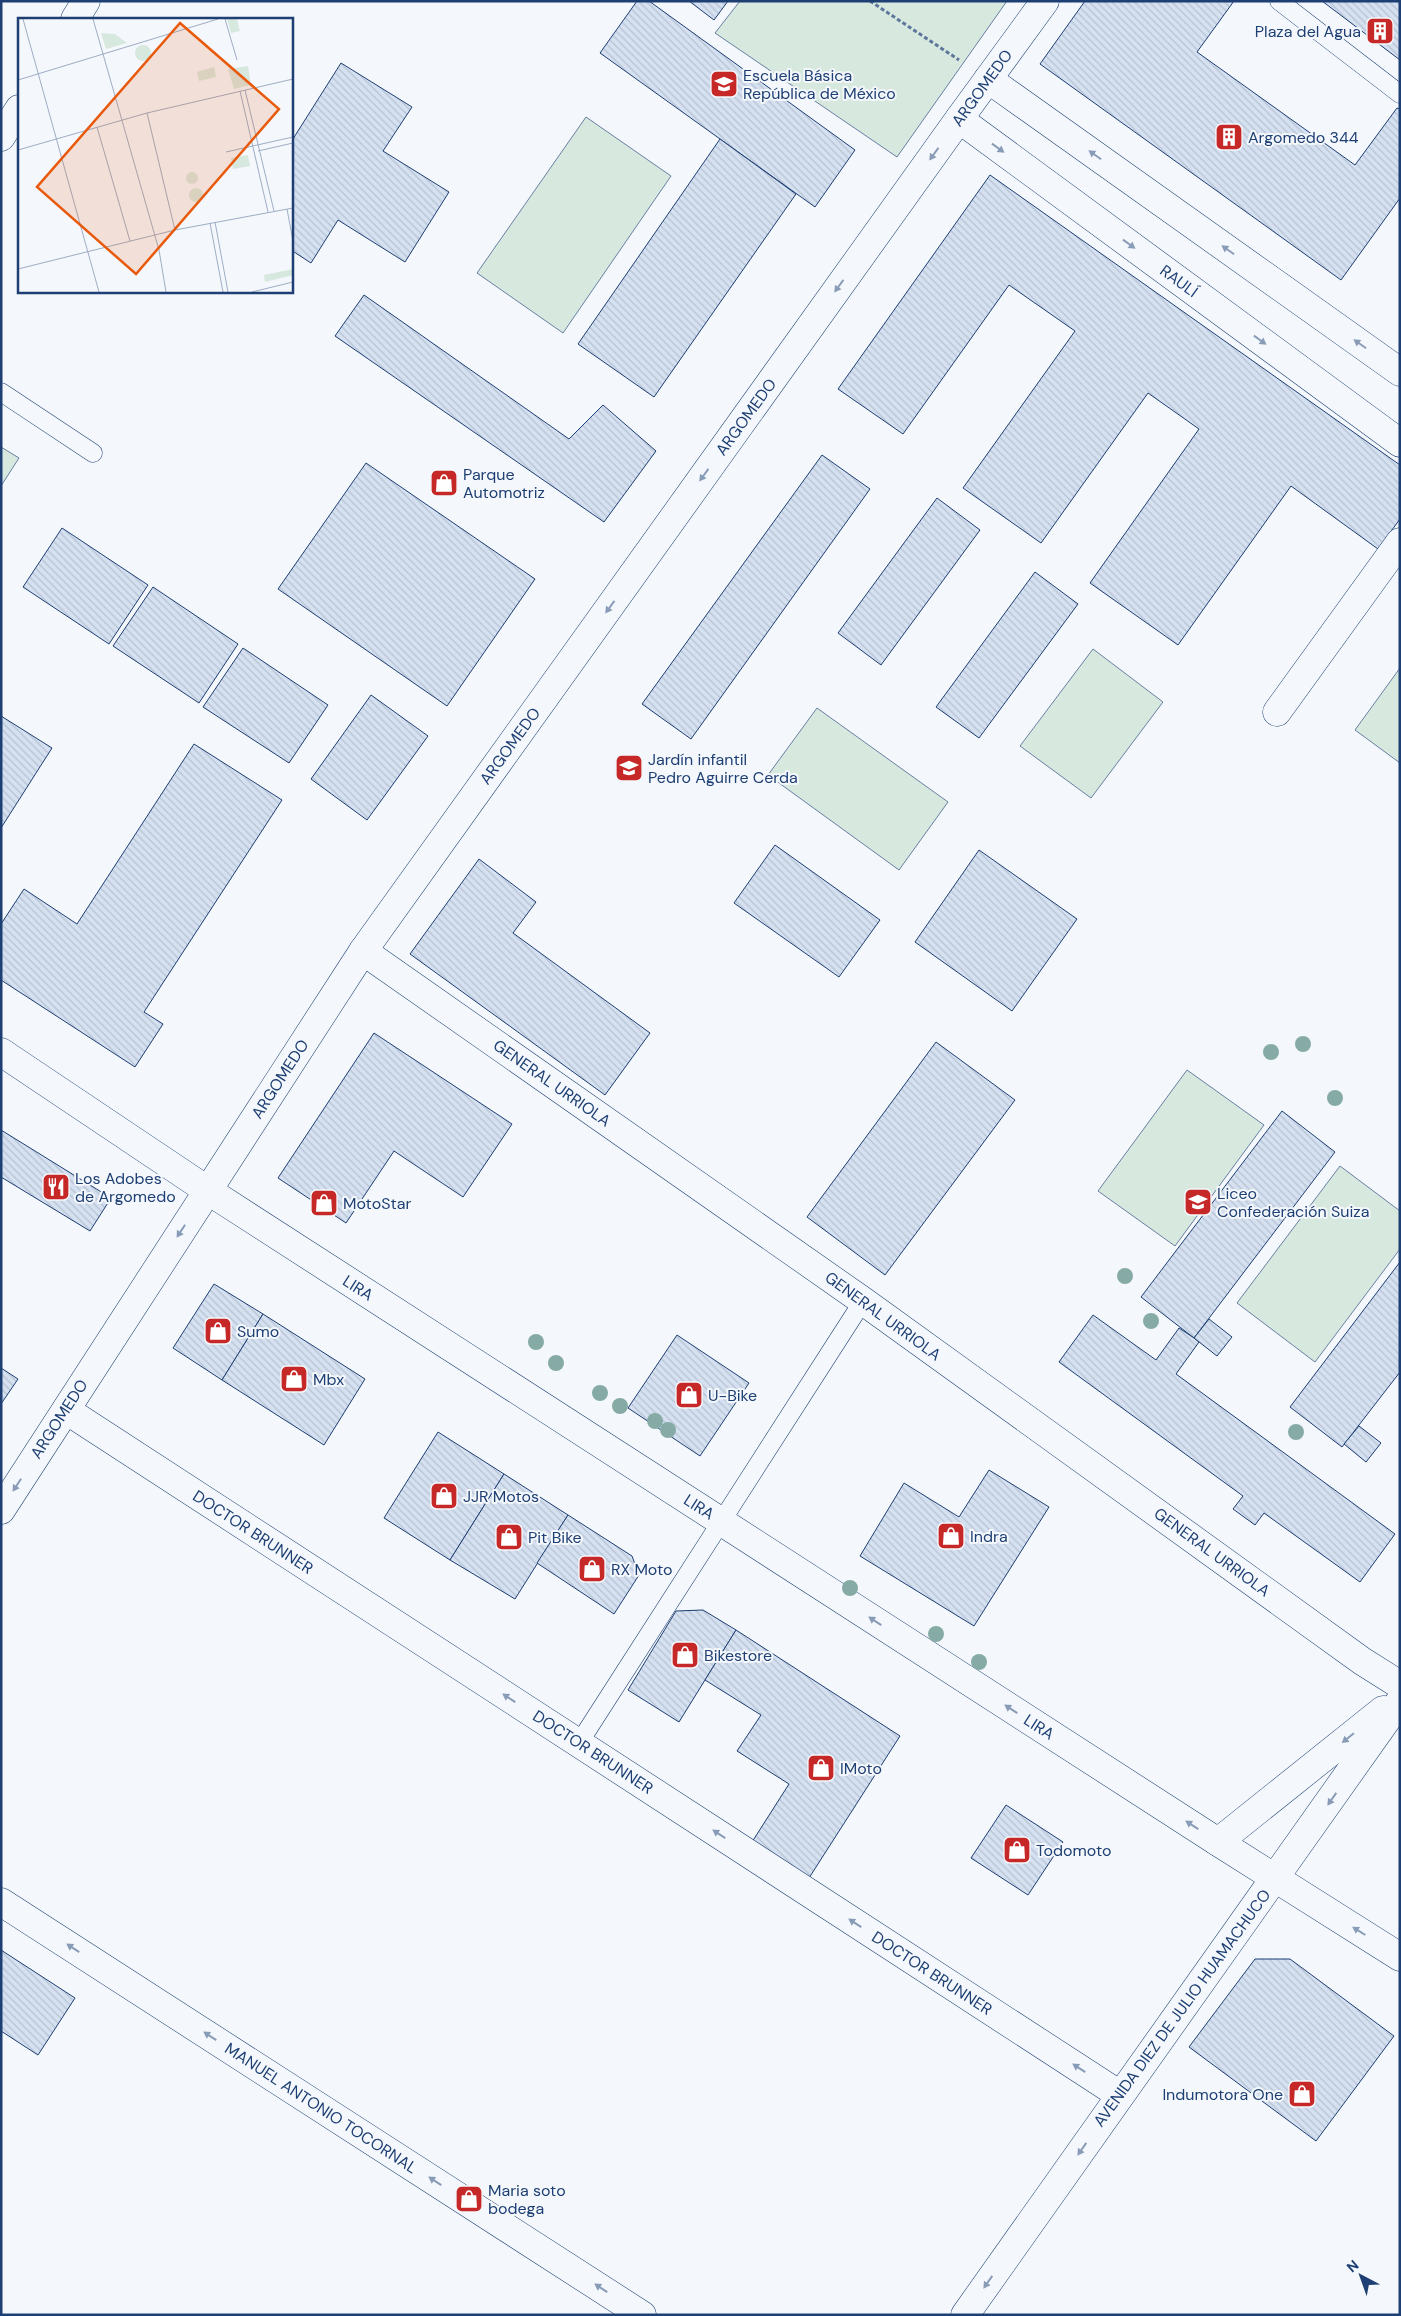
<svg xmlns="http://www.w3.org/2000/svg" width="1401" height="2316" viewBox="0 0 1401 2316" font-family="'DM Sans',sans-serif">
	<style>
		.park { fill: #d7e8df; stroke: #687fa3 }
		.building { fill: url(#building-back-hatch); stroke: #1d3f73 }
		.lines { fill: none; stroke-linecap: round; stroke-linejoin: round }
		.lane-casing { stroke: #1d3f73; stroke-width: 19 }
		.street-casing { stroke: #1d3f73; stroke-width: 29 }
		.secondary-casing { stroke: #1d3f73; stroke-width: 29 }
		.path { stroke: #5e769c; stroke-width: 3; stroke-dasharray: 4 2.5; stroke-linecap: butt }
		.lane { stroke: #f4f7fb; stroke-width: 18 }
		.street { stroke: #f4f7fb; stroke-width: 28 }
		.secondary { stroke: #f4f7fb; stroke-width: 28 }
		.tree { fill: #86aba6 }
		.oneway { fill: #889bb7 }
		.labels { text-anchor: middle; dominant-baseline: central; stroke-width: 4; stroke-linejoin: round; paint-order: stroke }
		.poi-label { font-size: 16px; fill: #1d3f73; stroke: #f4f7fb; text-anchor: start }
		.street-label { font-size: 16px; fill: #1d3f73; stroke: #f4f7fb }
		.inset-road { fill: none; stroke: #9eadc5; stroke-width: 1 }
		.view { fill: #e8590c; fill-opacity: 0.15; stroke: #e8590c; stroke-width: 2.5 }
		.inset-edge { fill: none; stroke: #1d3f73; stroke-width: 2.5 }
	</style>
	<defs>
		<pattern id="building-back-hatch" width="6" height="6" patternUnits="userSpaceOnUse" patternTransform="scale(1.25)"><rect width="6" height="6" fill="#d5e0f0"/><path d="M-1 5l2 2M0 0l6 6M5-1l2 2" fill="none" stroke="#b6c1d1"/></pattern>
	</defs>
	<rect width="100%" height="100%" fill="#f4f7fb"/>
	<!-- park -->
	<g class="park">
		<path d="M740,1H1007L897,157L715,33Z"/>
		<path d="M586,117L671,176L563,333L477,273Z"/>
		<path d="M1,447L19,458L1,486Z"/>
		<path d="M1093,649L1163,702L1091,798L1020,746Z"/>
		<path d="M1400,668V763L1355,730Z"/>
		<path d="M817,708L948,802L899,870L768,775Z"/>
		<path d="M1187,1070L1264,1125L1175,1246L1098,1191Z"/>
		<path d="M1340,1166L1400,1211V1249L1315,1362L1237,1303Z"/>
	</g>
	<!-- building -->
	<g class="building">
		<path d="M637,1H649L855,150L815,207L600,53Z"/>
		<path d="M689,1H728L714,20Z"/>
		<path d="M1085,1H1234L1197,52L1355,165L1397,108L1400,109V198L1341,280L1040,64Z"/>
		<path d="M1322,1H1400V60Z"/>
		<path d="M341,63L412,107L383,151L449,192L405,262L338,220L311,263L291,250V142Z"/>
		<path d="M720,139L796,194L654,397L578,344Z"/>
		<path d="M990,175L1400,465V519L1378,549L1291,486L1178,645L1090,583L1199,429L1148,393L1041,543L963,488L1075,331L1009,285L903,434L838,389Z"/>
		<path d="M364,295L569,439L603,405L656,451L604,522L335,336Z"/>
		<path d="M822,455L870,489L691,739L642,704Z"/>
		<path d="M366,463L535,579L447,706L278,589Z"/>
		<path d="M937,498L980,530L881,665L838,633Z"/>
		<path d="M62,528L148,585L109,644L23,587Z"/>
		<path d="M1035,572L1078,604L979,738L936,707Z"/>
		<path d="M153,587L238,644L199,703L113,646Z"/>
		<path d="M243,648L328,705L289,763L203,707Z"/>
		<path d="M371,695L428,736L367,820L311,779Z"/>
		<path d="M1,716L52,748L1,828Z"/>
		<path d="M194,744L282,800L144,1012L163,1024L135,1067L1,980V924L24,889L77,924Z"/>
		<path d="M775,845L880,920L839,977L734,903Z"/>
		<path d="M979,850L1077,919L1012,1011L915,942Z"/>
		<path d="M479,859L536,902L513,933L650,1033L605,1095L410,954Z"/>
		<path d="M374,1033L512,1124L463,1197L394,1151L346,1223L278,1178Z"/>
		<path d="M936,1042L1015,1100L885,1275L807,1217Z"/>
		<path d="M1282,1111L1335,1152L1194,1338L1141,1297Z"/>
		<path d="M1,1130L111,1198L90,1231L1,1177Z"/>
		<path d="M1400,1262V1372L1342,1447L1290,1407Z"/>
		<path d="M214,1284L263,1314L222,1380L173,1348Z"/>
		<path d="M263,1314L365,1379L324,1445L222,1380Z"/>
		<path d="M1093,1315L1156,1360L1179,1328L1194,1338L1199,1342L1176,1374L1395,1534L1360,1582L1264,1513L1255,1525L1233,1509L1243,1496L1059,1362Z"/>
		<path d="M1209,1319L1232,1337L1217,1356L1194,1338Z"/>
		<path d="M677,1335L749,1383L700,1456L628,1408Z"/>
		<path d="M1,1368L18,1379L1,1404Z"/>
		<path d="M1359,1426L1381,1443L1366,1462L1344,1444Z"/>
		<path d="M438,1432L504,1474L450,1560L384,1518Z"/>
		<path d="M989,1470L1049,1507L974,1626L860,1556L904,1483L959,1517Z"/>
		<path d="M504,1474L568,1515L515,1599L450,1560Z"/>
		<path d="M568,1515L632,1556L639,1575L614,1614L537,1563Z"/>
		<path d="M703,1610L736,1630L679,1722L628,1690L676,1611Z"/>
		<path d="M736,1630L900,1736L809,1878L752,1842L789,1784L737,1751L761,1715L705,1680Z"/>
		<path d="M1006,1805L1063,1842L1028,1895L971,1858Z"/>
		<path d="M1,1950L75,1998L38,2055L1,2031Z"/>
		<path d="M1255,1959H1290L1394,2036L1316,2141L1189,2047Z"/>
	</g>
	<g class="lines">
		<defs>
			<g id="lane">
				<path d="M1279,1L1400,94"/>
				<path d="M1,392L93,453"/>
				<path d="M579,1743L863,1301"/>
			</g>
			<g id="street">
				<path d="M988,79L1400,372"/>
				<path d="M959,119L1400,443"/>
				<path d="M1277,712L1400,542"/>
				<path d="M363,951L863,1301L1362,1661L1400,1685"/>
				<path d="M66,1410L1120,2095"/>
				<path d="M1,1510L363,951L959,119L1045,1"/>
				<path d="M1,1902L642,2315"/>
			</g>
			<g id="secondary">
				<path d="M75,19L86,1"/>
				<path d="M1,137L19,109"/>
				<path d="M1,1052L207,1190L1218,1842L1400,1957"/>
				<path d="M1218,1842L1383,1710"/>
				<path d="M965,2315L1400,1701"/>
			</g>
		</defs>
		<!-- lane casing -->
		<use href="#lane" class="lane-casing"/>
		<!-- street casing -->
		<use href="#street" class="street-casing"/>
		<!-- secondary casing -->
		<use href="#secondary" class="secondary-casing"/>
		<!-- path -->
		<path class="path" d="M870,1L959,60"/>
		<!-- lane -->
		<use href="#lane" class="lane"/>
		<!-- street -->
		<use href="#street" class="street"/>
		<!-- secondary -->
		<use href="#secondary" class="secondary"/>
	</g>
	<!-- trees -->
	<g class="tree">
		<circle cx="1303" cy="1044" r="8"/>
		<circle cx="1271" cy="1052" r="8"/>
		<circle cx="1335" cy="1098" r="8"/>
		<circle cx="1125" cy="1276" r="8"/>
		<circle cx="1151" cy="1321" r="8"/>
		<circle cx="536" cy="1342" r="8"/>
		<circle cx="556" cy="1363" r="8"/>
		<circle cx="600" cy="1393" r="8"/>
		<circle cx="620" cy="1406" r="8"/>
		<circle cx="655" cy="1421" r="8"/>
		<circle cx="668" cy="1430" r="8"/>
		<circle cx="1296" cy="1432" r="8"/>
		<circle cx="850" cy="1588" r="8"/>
		<circle cx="936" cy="1634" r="8"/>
		<circle cx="979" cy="1662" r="8"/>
	</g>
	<!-- one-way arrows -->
	<defs><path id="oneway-solid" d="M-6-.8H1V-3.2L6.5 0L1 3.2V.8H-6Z" transform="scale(1.25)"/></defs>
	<g class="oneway">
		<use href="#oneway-solid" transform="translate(998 148) rotate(36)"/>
		<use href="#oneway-solid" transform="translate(934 154) rotate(126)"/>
		<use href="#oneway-solid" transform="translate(1095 155) rotate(-145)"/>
		<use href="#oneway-solid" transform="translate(1129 244) rotate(36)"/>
		<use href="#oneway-solid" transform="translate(1228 250) rotate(-145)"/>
		<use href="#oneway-solid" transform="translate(839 286) rotate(126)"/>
		<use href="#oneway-solid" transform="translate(1260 340) rotate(36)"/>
		<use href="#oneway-solid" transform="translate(1360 344) rotate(-145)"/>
		<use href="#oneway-solid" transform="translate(704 475) rotate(126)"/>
		<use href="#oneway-solid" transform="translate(610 607) rotate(126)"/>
		<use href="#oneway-solid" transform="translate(181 1231) rotate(123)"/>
		<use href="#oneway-solid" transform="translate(17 1485) rotate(123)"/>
		<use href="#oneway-solid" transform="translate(875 1621) rotate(-147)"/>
		<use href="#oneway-solid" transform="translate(509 1698) rotate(-147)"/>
		<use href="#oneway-solid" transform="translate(1011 1709) rotate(-147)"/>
		<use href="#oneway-solid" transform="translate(1348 1738) rotate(141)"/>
		<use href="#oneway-solid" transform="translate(1332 1799) rotate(125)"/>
		<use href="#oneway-solid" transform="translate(1192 1825) rotate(-147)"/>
		<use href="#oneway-solid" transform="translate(719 1834) rotate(-147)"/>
		<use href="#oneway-solid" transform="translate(855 1923) rotate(-147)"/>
		<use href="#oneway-solid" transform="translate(1359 1931) rotate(-148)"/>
		<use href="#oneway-solid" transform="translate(73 1948) rotate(-147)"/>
		<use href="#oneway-solid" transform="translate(210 2036) rotate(-147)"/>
		<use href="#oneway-solid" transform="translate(1079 2068) rotate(-147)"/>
		<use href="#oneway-solid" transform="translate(1082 2149) rotate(125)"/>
		<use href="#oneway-solid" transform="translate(435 2181) rotate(-147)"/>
		<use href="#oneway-solid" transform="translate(988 2282) rotate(125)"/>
		<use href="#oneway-solid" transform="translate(601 2288) rotate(-147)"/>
	</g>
	<!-- icons -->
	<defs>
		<symbol id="building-square" viewBox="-11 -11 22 22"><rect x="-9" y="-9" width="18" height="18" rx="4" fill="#c62828" stroke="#f4f7fb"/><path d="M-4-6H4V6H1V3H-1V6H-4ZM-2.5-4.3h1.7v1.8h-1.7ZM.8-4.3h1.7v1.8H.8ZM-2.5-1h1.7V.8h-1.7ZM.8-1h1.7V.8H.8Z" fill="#fff"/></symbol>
		<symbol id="school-square" viewBox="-11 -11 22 22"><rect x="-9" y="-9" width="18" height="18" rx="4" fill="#c62828" stroke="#f4f7fb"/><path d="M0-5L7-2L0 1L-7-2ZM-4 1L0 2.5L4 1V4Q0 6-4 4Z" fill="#fff"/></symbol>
		<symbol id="shop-square" viewBox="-11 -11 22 22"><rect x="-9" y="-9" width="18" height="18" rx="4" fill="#c62828" stroke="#f4f7fb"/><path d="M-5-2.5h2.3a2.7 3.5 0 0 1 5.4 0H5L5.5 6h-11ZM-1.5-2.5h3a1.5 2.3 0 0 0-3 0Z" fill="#fff"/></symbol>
		<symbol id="restaurant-square" viewBox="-11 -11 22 22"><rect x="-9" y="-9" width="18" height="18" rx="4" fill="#c62828" stroke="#f4f7fb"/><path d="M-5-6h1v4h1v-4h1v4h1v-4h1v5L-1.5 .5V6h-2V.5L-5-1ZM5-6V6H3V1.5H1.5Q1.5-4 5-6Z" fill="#fff"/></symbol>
	</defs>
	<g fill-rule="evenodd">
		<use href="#building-square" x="1364" y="15" width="32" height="32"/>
		<use href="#school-square" x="708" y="68" width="32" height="32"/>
		<use href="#building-square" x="1213" y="121" width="32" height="32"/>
		<use href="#shop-square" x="428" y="467" width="32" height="32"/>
		<use href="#school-square" x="613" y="752" width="32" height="32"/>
		<use href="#restaurant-square" x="40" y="1171" width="32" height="32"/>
		<use href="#school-square" x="1182" y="1186" width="32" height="32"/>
		<use href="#shop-square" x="308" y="1187" width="32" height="32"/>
		<use href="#shop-square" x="202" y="1315" width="32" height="32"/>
		<use href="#shop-square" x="278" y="1363" width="32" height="32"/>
		<use href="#shop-square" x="673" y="1379" width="32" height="32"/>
		<use href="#shop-square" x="428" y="1480" width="32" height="32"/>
		<use href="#shop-square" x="935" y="1520" width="32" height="32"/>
		<use href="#shop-square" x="493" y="1521" width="32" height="32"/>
		<use href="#shop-square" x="576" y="1553" width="32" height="32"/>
		<use href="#shop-square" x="669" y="1639" width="32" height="32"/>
		<use href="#shop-square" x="805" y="1752" width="32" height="32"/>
		<use href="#shop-square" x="1001" y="1834" width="32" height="32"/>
		<use href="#shop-square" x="1286" y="2078" width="32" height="32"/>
		<use href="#shop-square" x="453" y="2183" width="32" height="32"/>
	</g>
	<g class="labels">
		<!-- poi labels -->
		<g class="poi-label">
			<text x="1361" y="31" text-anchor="end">Plaza del Agua</text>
			<text x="743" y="75">Escuela Básica<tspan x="743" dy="18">República de México</tspan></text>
			<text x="1248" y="137">Argomedo 344</text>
			<text x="463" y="474">Parque<tspan x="463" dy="18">Automotriz</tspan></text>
			<text x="648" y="759">Jardín infantil<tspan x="648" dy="18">Pedro Aguirre Cerda</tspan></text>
			<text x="75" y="1178">Los Adobes<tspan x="75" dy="18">de Argomedo</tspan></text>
			<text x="1217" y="1193">Liceo<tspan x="1217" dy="18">Confederación Suiza</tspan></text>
			<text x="343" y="1203">MotoStar</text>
			<text x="237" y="1331">Sumo</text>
			<text x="313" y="1379">Mbx</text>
			<text x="708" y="1395">U-Bike</text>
			<text x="463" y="1496">JJR Motos</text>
			<text x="970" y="1536">Indra</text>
			<text x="528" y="1537">Pit Bike</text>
			<text x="611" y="1569">RX Moto</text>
			<text x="704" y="1655">Bikestore</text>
			<text x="840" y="1768">IMoto</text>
			<text x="1036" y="1850">Todomoto</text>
			<text x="1283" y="2094" text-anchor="end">Indumotora One</text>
			<text x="488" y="2190">Maria soto<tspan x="488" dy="18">bodega</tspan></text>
		</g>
		<!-- street labels -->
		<g class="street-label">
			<text transform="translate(982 88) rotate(-54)">ARGOMEDO</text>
			<text transform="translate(1179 281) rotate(36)">RAULÍ</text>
			<text transform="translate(746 417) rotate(-54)">ARGOMEDO</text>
			<text transform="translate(510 746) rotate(-54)">ARGOMEDO</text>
			<text transform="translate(280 1079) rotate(-57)">ARGOMEDO</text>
			<text transform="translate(552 1083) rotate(35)">GENERAL URRIOLA</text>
			<text transform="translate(358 1288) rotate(33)">LIRA</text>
			<text transform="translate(883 1316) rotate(36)">GENERAL URRIOLA</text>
			<text transform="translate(59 1419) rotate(-57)">ARGOMEDO</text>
			<text transform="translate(699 1507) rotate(33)">LIRA</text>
			<text transform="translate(253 1532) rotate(33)">DOCTOR BRUNNER</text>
			<text transform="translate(1212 1552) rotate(36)">GENERAL URRIOLA</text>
			<text transform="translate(1039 1727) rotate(33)">LIRA</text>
			<text transform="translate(593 1752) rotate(33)">DOCTOR BRUNNER</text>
			<text transform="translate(932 1973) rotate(33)">DOCTOR BRUNNER</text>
			<text transform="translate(1182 2008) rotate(-54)">AVENIDA DIEZ DE JULIO HUAMACHUCO</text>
			<text transform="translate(321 2108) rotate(33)">MANUEL ANTONIO TOCORNAL</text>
		</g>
	</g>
	<!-- overview -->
	<g transform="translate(18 18)">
		<rect width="275" height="275" fill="#f4f7fb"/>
		<path d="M209,1H219L222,13L213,15ZM83,15L97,16L109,25L88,31ZM117 35a8 8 0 1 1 16 0a8 8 0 1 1-16 0ZM230,48L233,67L216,71L210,51ZM196,49L198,59L181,63L179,54ZM230,137L232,148L215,151L213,140ZM168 160a6 6 0 1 1 12 0a6 6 0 1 1-12 0ZM171 177a7 7 0 1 1 14 0a7 7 0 1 1-14 0ZM275,251V257L247,264L246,257Z" fill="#d7e8df"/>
		<path class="inset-road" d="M5,1L81,274M75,1L141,232L148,274M207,1L219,42M0,62L200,1M227,72L256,193M222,73L250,194M129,95L157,212M79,109L112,223M0,132L129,95L275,61M240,133L275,125M208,134L275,119M269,191L275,223M197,204L210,274M192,205L205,274M0,251L157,212L275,190M234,274L275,264"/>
		<path class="view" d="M162,5L261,91L118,256L19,169Z"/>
		<rect width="275" height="275" class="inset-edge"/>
	</g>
	<!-- border -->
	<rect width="1401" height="2316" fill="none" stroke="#1d3f73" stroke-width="5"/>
	<!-- north arrow -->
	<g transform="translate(1361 2276) rotate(319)" stroke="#f4f7fb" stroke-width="4" paint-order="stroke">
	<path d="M0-4L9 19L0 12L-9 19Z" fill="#1d3f73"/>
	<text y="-8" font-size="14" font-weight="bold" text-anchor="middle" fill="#1d3f73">N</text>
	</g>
</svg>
